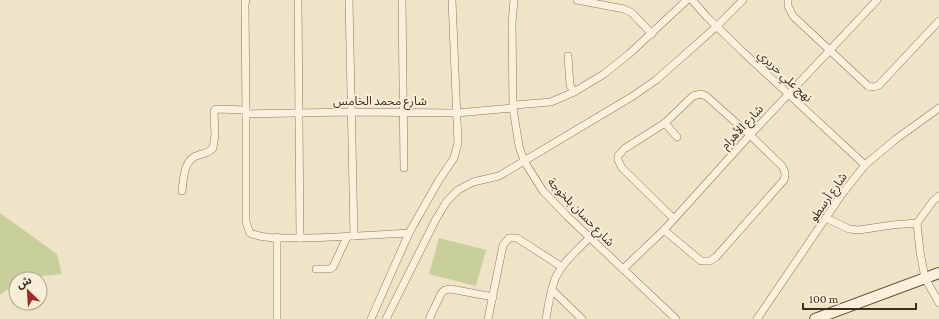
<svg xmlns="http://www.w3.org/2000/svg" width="939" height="319" viewBox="0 0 939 319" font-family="'Crimson Pro','Noto Sans Arabic',serif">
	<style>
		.green { fill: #c9cf9b }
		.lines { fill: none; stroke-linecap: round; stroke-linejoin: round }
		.street-casing { stroke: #8d765c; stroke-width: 8 }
		.secondary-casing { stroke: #6f573f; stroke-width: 12 }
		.street { stroke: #faf1dc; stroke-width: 7 }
		.secondary { stroke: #faf1dc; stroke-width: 10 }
		.labels { text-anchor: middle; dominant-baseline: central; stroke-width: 4; stroke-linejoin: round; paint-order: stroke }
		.street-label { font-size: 12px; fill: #3d2e20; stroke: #f7eed8 }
	</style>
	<rect width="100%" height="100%" fill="#f0e4c8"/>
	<!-- green -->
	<g class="green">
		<path d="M0,213L57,254L62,274L16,279V284L0,295Z"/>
		<path d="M439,238L486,250L476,286L429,274Z"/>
	</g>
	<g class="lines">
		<defs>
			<g id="street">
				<path d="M246,0L245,4L246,114V222L250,233C263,239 281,238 295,238C333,238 371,235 409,233"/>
				<path d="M298,0L300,238"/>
				<path d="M349,0L354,236"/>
				<path d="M402,0L404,168"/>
				<path d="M514,0L512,23L513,108L519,146L524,161L543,191L567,216L676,319"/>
				<path d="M577,0L624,9L632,13L652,34"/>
				<path d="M692,0L707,17L743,52L865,165"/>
				<path d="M788,0V6L793,16L868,86C872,88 875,87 879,85L939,21"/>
				<path d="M568,56L570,85L574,92"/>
				<path d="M514,105L551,102L574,92L604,74L629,54L687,0"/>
				<path d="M246,114L352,112L457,113L513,108"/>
				<path d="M665,123L677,137"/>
				<path d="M182,191C184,178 183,159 199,155C204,153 209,153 213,148L215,135L214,111L216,109L246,110"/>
				<path d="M939,196L933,201L917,223L920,252L925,278L939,303"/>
				<path d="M826,218L849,229L859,230L892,225L917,223"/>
				<path d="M664,230L701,261H710L716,257L784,180C786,174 785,171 782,166L750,135L706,96L701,94L693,96L665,123L624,149L618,156V160L622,168L673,218"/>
				<path d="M316,269H330L333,267L347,237"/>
				<path d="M623,269L664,230L750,135L877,0"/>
				<path d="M552,290L582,319"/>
				<path d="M277,319V237"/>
				<path d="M371,319L409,233L439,180L454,158L458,143L452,0"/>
				<path d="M386,319L436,219L447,201L458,190L473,182L499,176L633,96L656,80L681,58L716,27L743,0"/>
				<path d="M429,319L441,294C443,290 446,289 451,289L493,297"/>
				<path d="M488,319L503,245L509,238H517L562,267"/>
				<path d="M546,319C548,307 550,293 554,282C560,264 577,251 589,238"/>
				<path d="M757,319L842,194L865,165L896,139L939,108"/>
			</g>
			<path id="secondary" d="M815,319L939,273"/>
		</defs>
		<!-- street casing -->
		<use href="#street" class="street-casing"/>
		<!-- secondary casing -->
		<use href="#secondary" class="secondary-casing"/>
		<!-- street -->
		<use href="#street" class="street"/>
		<!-- secondary -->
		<use href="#secondary" class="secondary"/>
	</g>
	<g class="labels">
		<!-- street labels -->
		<g class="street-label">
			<text transform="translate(785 76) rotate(43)">نهج علي حريري</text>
			<text x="380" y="101">شارع محمد الخامس</text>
			<text transform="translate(742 127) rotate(-47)">شارع الأهرام</text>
			<text transform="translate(828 197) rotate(-55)">شارع أرسطو</text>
			<text transform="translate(581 212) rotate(46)">شارع حسان بلخوجة</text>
		</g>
	</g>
	<!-- north arrow -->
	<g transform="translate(28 291) rotate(335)"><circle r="19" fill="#f7eed8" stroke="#ada18e"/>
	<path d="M0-3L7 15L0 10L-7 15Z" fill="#9e2a2b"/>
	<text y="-6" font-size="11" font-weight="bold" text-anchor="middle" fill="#3d2e20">ش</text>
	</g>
	<!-- scale -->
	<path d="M803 303v6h113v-6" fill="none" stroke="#3d2e20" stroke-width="2"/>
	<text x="809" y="303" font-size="12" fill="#3d2e20" stroke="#f7eed8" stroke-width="3" paint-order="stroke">100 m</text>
</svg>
